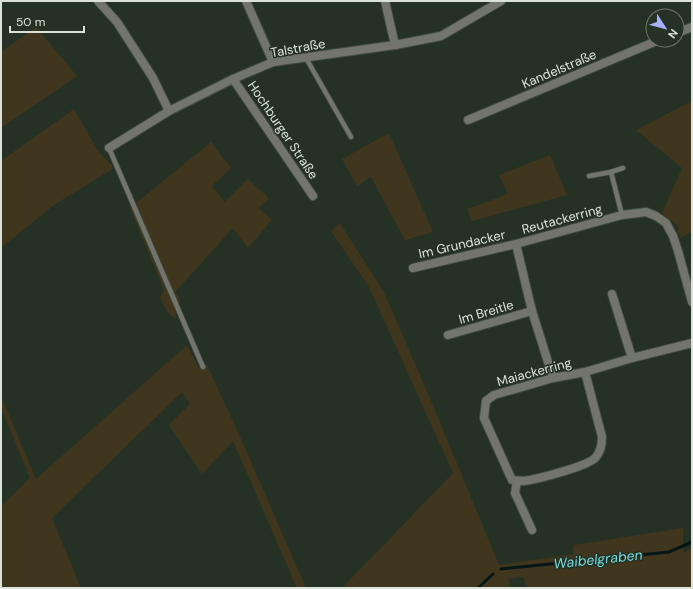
<svg xmlns="http://www.w3.org/2000/svg" width="693" height="589" viewBox="0 0 693 589" font-family="'DM Sans',sans-serif">
	<style>
		.green { fill: #40361e }
		.lines { fill: none; stroke-linecap: round; stroke-linejoin: round }
		.stream { stroke: #041616; stroke-width: 3 }
		.service-casing { stroke: #424d41; stroke-width: 6 }
		.minor-casing { stroke: #424d41; stroke-width: 10 }
		.service { stroke: #73756c; stroke-width: 4.5 }
		.minor { stroke: #73756c; stroke-width: 8 }
		.labels { text-anchor: middle; dominant-baseline: central; stroke-width: 3; stroke-linejoin: round; paint-order: stroke }
		.street-label { font-size: 13px; fill: #dae2d9; stroke: #253124 }
		.water-label { font-size: 14px; font-style: italic; fill: #77dadb; stroke: #253124 }
	</style>
	<rect width="100%" height="100%" fill="#253124"/>
	<!-- green -->
	<g class="green">
		<path d="M36,27L77,76L1,128V52Z"/>
		<path d="M692,101V232L680,238L677,225L662,213L682,168L636,130Z"/>
		<path d="M74,109L98,151L114,168L54,205L1,248V161Z"/>
		<path d="M389,133L433,232L405,240L371,177L357,186L342,159Z"/>
		<path d="M211,142L231,168L212,186L225,202L248,179L269,198L259,208L272,220L248,248L233,228L176,291L180,301L175,319L168,313L160,297L164,289L130,208Z"/>
		<path d="M550,155L567,195L472,221L467,209L508,194L499,175Z"/>
		<path d="M340,223L384,292L437,415L499,565L573,554L574,545L683,528V553L692,548V588H527L523,577L508,579L511,588H342L453,473L369,287L331,231Z"/>
		<path d="M187,345L200,370L206,363L238,432L306,588H297L233,441L202,474L169,425L190,404L182,392L52,518L81,588H1V506L30,478L1,408V396L36,479Z"/>
	</g>
	<g class="lines">
		<!-- stream -->
		<g class="stream">
			<path d="M501,569L669,552L692,542"/>
			<path d="M478,588L493,574"/>
		</g>
		<defs>
			<g id="service">
				<path d="M306,58L351,137"/>
				<path d="M109,148L203,367"/>
				<path d="M611,172L622,215"/>
				<path d="M589,176L611,172L623,168"/>
			</g>
			<g id="minor">
				<path d="M98,1L117,22L153,78L169,111"/>
				<path d="M246,1L273,62"/>
				<path d="M385,1L395,45"/>
				<path d="M677,33L692,27"/>
				<path d="M233,79L313,196"/>
				<path d="M468,120L659,40"/>
				<path d="M109,148L169,111L233,79L273,62L395,45L441,36L501,1"/>
				<path d="M413,268L516,244"/>
				<path d="M612,294L632,358"/>
				<path d="M448,335L532,311"/>
				<path d="M585,372L602,437C602,444 601,451 596,457C590,466 537,479 524,481C520,481 516,480 512,480L484,418L486,401L494,395L553,378L585,372L632,358L692,343"/>
				<path d="M553,378L532,311L516,244L622,215L646,212L656,216L666,223L673,236L678,251L692,302"/>
				<path d="M517,481L515,493L532,530"/>
			</g>
		</defs>
		<!-- service casing -->
		<use href="#service" class="service-casing"/>
		<!-- minor casing -->
		<use href="#minor" class="minor-casing"/>
		<!-- service -->
		<use href="#service" class="service"/>
		<!-- minor -->
		<use href="#minor" class="minor"/>
	</g>
	<g class="labels">
		<!-- street labels -->
		<g class="street-label">
			<text transform="translate(298 48) rotate(-10)">Talstraße</text>
			<text transform="translate(559 69) rotate(-23)">Kandelstraße</text>
			<text transform="translate(283 130) rotate(56)">Hochburger Straße</text>
			<text transform="translate(562 219) rotate(-15)">Reutackerring</text>
			<text transform="translate(462 244) rotate(-13)">Im Grundacker</text>
			<text transform="translate(486 312) rotate(-16)">Im Breitle</text>
			<text transform="translate(534 372) rotate(-15)">Maiackerring</text>
		</g>
		<!-- water labels -->
		<g class="water-label">
			<text transform="translate(598 559) rotate(-6)">Waibelgraben</text>
		</g>
	</g>
	<!-- border -->
	<rect width="693" height="589" fill="none" stroke="#dae2d9" stroke-width="4"/>
	<!-- north arrow -->
	<g transform="translate(665 28) rotate(126)"><circle r="19" fill="#253124" stroke="#6d786c"/>
	<path d="M0-3L7 15L0 10L-7 15Z" fill="#a5b1fc"/>
	<text y="-6" font-size="11" font-weight="bold" text-anchor="middle" fill="#dae2d9">N</text>
	</g>
	<!-- scale -->
	<path d="M10 26v6h74v-6" fill="none" stroke="#dae2d9" stroke-width="2"/>
	<text x="16" y="26" font-size="12" fill="#dae2d9" stroke="#253124" stroke-width="3" paint-order="stroke">50 m</text>
</svg>
